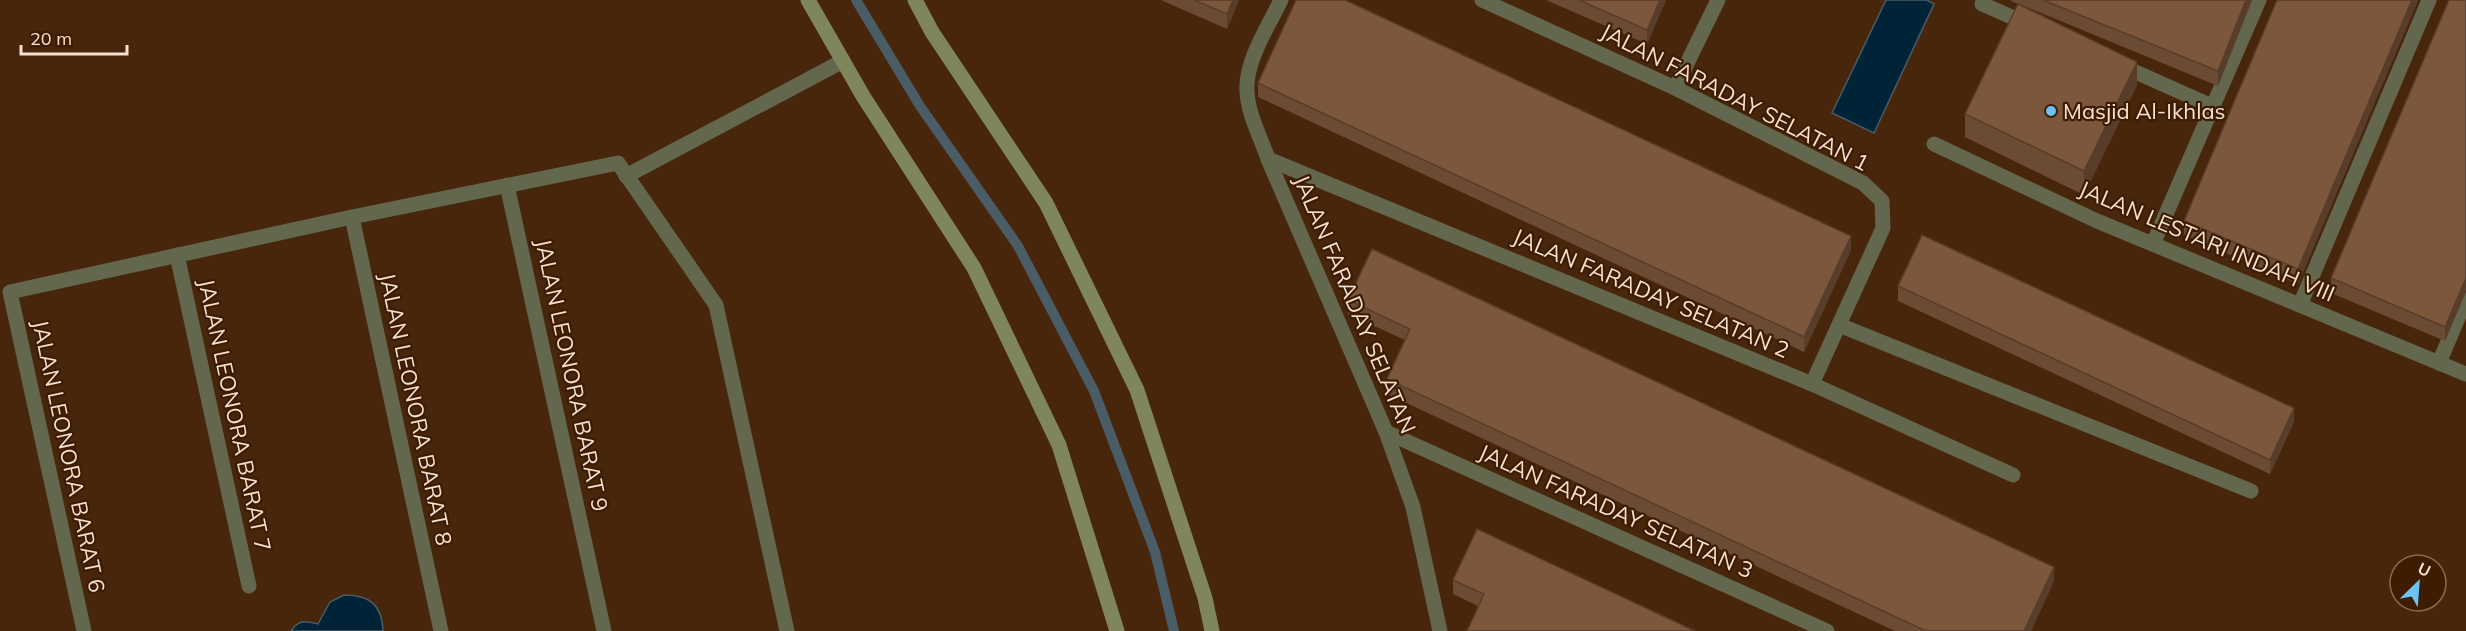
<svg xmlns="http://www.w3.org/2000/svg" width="2466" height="631" viewBox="0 0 2466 631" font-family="Mulish,sans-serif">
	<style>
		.water { fill: #002437; stroke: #4a5c65; stroke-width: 1.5 }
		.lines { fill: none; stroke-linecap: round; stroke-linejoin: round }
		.stream { stroke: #4a5c65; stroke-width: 10 }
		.lane { stroke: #63674d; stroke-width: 15 }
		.street { stroke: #63674d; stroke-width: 15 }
		.secondary { stroke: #7f865c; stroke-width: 15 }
		.wall { fill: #6c4b34 }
		.shaded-wall { fill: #583d2a }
		.building { fill: #7d573c; stroke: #583d2a; stroke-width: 1.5 }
		.poi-dot { fill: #6dc2f3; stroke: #3d1c01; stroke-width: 2 }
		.labels { text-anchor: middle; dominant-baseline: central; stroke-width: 4.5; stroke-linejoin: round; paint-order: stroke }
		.street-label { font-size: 22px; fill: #f6e0d1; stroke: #3d1c01 }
		.poi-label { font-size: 22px; fill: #f6e0d1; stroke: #3d1c01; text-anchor: start }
	</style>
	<rect width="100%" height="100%" fill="#48260b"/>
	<!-- water -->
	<g class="water">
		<path d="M1886,0H1927L1934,4L1874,133L1832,113Z"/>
		<path d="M344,595C369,595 382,604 383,631H291C299,619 305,621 318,624L330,602Z"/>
	</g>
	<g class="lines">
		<!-- stream -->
		<path class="stream" d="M856,0L920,106L1018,246L1094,391L1155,552L1174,631"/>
		<!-- lane -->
		<path class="lane" d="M626,176L843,61"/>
		<!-- street -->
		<g class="street">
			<path d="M1281,0C1268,27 1245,61 1247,92C1248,114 1261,138 1268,159L1386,432L1413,507L1440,631"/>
			<path d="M1482,0L1675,88L1863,183L1882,201L1883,228L1812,384"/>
			<path d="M1982,4L2030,25"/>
			<path d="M2120,65L2214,107"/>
			<path d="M1675,88L1718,0"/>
			<path d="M1934,144L2097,221L2466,374"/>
			<path d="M1268,159L1812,384L2013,475"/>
			<path d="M507,185L604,631"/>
			<path d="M352,217L441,631"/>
			<path d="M2153,244L2259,0"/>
			<path d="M177,255L249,586"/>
			<path d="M2300,305L2429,0"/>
			<path d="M1839,325L2251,491"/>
			<path d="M2439,363L2466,299"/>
			<path d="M1386,432L1827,631"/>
			<path d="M84,631L10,292L352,217L618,163L716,305L787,631"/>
		</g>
		<!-- secondary -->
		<g class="secondary">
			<path d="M808,0L863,96L974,268L1059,445L1117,631"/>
			<path d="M915,0L932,32L1046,203L1137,390L1205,598L1212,631"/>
		</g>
	</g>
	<!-- wall -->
	<g class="wall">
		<path d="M1161,0H1239L1227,29Z"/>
		<path d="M1546,0H1666L1647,44Z"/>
		<path d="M2011,0H2252L2218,86L2019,4L2137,85L2084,195L1965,137V114L2018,4L2011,1Z"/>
		<path d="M2418,0L2298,284L2184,235V221Z"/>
		<path d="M2449,0L2445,341L2331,293V278Z"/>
		<path d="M1258,83L1851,250L1804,352L1258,97Z"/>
		<path d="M1898,286L2294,422L2270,474L1898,301Z"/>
		<path d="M1348,300L2054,581L2031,631H1895L1387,394V379L1405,340L1348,314Z"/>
		<path d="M1453,580L1695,631L1478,606L1453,594Z"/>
	</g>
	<!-- shaded-wall -->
	<g class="shaded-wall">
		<path d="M1233,0H1239L1227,29V14Z"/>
		<path d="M1660,0H1666L1647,44V30Z"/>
		<path d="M2246,0H2252L2218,86V71Z"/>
		<path d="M2412,0H2418L2298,284V269Z"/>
		<path d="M2137,62V85L2084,195V171Z"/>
		<path d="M1851,236V250L1804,352V337Z"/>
		<path d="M2466,278V292L2445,341V327Z"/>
		<path d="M2294,408V422L2270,474V460Z"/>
		<path d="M2054,567V581L2031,631H2024Z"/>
	</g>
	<!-- building -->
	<g class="building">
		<path d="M1194,0H1233L1227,14Z"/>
		<path d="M1296,0H1345L1851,236L1804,337L1258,83Z"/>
		<path d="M1579,0H1660L1647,30Z"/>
		<path d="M2043,0H2246L2218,71Z"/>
		<path d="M2277,0H2412L2298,269L2184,221Z"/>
		<path d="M2449,0H2466V278L2445,327L2331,278Z"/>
		<path d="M2018,4L2137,62L2084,171L1965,114Z"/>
		<path d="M1922,235L2294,408L2270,460L1898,286Z"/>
		<path d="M1372,249L2054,567L2024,631H1926L1387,379L1410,329L1348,300Z"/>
		<path d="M1477,529L1695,631H1467L1484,594L1453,580Z"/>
	</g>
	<!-- markers -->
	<circle class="poi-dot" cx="2051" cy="111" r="6"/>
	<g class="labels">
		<!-- street labels -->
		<g class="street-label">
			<text transform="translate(1735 97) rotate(27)">JALAN FARADAY SELATAN 1</text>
			<text transform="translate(2207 241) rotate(23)">JALAN LESTARI INDAH VIII</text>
			<text transform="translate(1651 293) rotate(23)">JALAN FARADAY SELATAN 2</text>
			<text transform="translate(1355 304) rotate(67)">JALAN FARADAY SELATAN</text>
			<text transform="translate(572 375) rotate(78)">JALAN LEONORA BARAT 9</text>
			<text transform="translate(416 409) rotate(78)">JALAN LEONORA BARAT 8</text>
			<text transform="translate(235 415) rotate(78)">JALAN LEONORA BARAT 7</text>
			<text transform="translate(69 456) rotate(78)">JALAN LEONORA BARAT 6</text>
			<text transform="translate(1616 511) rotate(24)">JALAN FARADAY SELATAN 3</text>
		</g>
		<!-- poi labels -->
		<g class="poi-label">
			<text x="2063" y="111">Masjid Al-Ikhlas</text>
		</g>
	</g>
	<!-- north arrow -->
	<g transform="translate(2418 583) rotate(25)"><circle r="28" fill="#3d1c01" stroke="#876a54" stroke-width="1.5"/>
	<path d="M0-4.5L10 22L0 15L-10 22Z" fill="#6dc2f3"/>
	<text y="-9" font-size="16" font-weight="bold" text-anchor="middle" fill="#f6e0d1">U</text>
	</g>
	<!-- scale -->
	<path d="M21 45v9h106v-9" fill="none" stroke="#f6e0d1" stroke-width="3"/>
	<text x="30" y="45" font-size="18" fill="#f6e0d1" stroke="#3d1c01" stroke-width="4.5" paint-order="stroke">20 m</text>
</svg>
